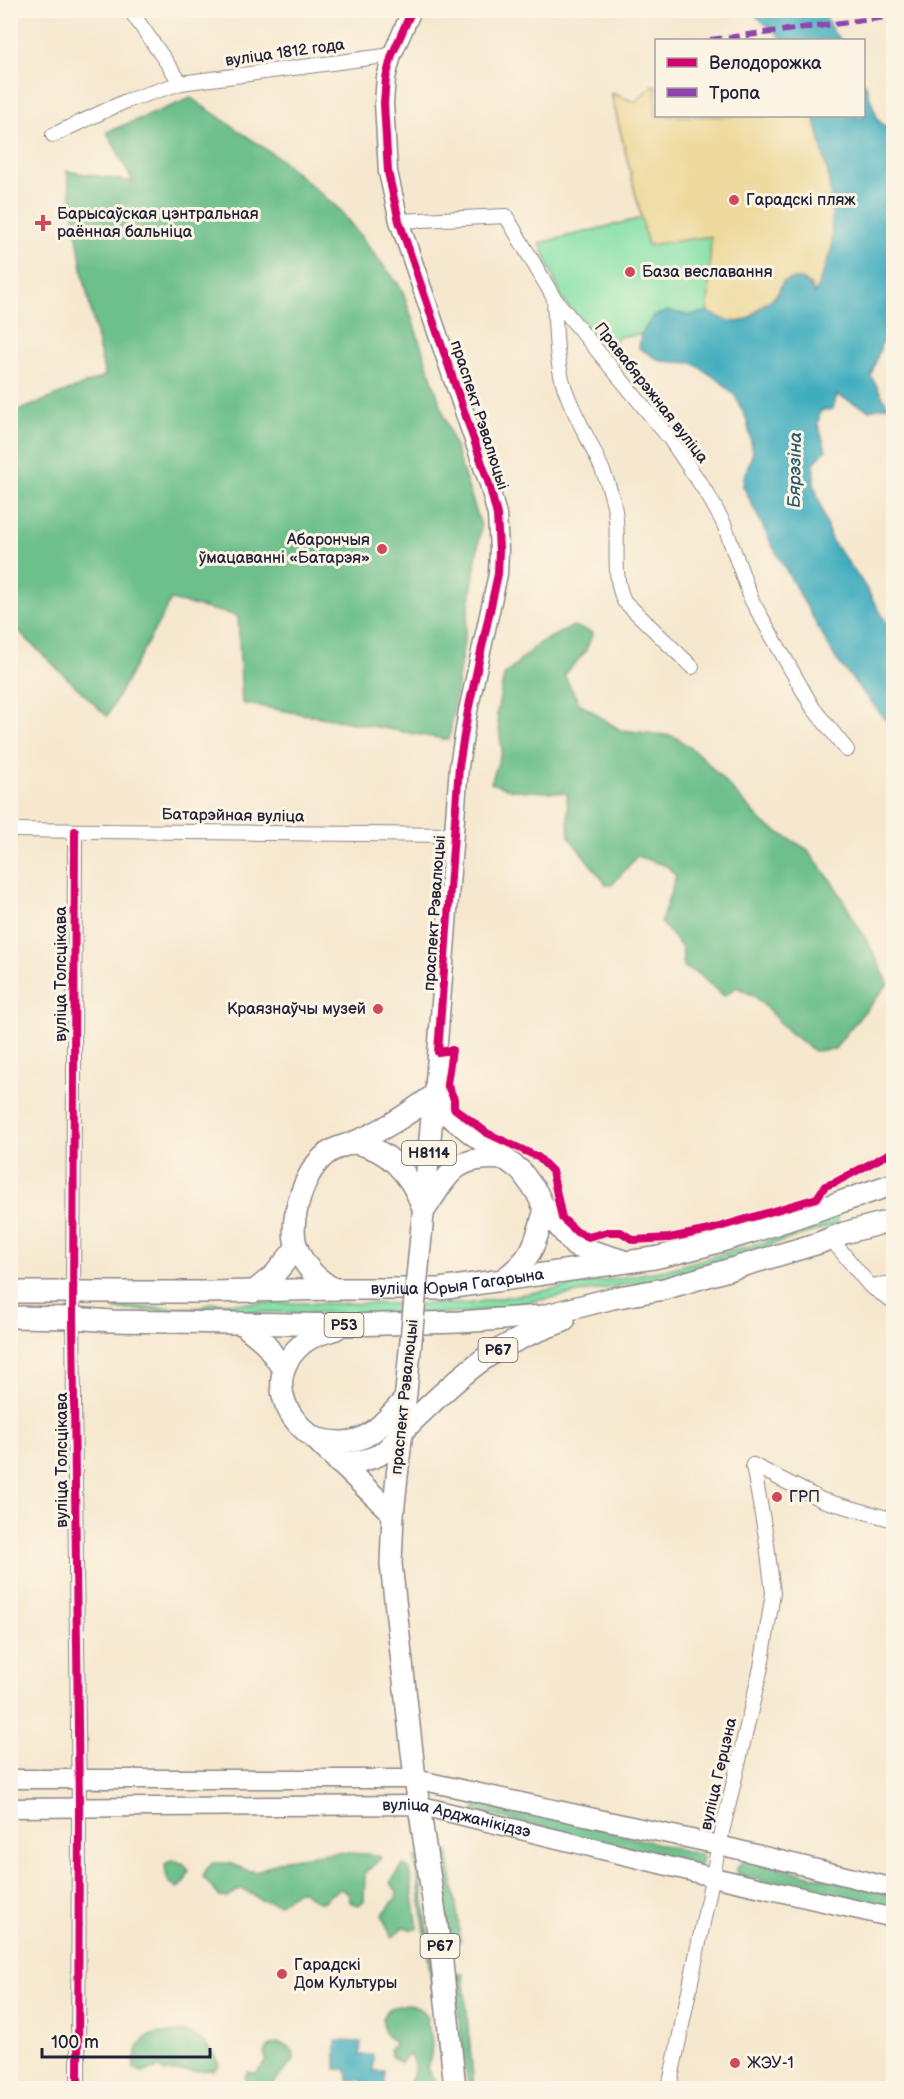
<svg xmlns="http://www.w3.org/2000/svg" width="904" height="2099" viewBox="0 0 904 2099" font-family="'Balsamiq Sans',sans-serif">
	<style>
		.green { fill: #87e1a7; stroke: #548271; stroke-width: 1.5 }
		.forest { fill: #6dbf8c; stroke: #487064; stroke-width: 1.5 }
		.sand { fill: #eeda9e; stroke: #887e6c; stroke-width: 1.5 }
		.water { fill: #40adbe; stroke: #31687c; stroke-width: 1.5 }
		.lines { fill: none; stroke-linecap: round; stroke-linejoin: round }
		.minor-casing { stroke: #8c8585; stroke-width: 16 }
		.secondary-casing { stroke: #8c8585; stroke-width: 21 }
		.primary-casing { stroke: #8c8585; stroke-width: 24 }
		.minor { stroke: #fff; stroke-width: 14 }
		.secondary { stroke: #fff; stroke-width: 18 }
		.primary { stroke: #fff; stroke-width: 21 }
		.primary-bridge-casing { stroke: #8c8585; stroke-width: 24; stroke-linecap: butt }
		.primary-bridge { stroke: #fff; stroke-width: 21 }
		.quiet { stroke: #8e44ad; stroke-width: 6; stroke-dasharray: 12 6; stroke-linecap: butt }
		.cycleway-casing { stroke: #fcf5e5; stroke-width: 11 }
		.cycleway { stroke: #d6006c; stroke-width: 8 }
		.poi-dot { fill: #d1495b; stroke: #fcf5e5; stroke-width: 2 }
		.labels { text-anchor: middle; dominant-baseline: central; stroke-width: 6; stroke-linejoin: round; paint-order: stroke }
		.shield { fill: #fcf5e5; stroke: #63616e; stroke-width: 1.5 }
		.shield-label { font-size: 15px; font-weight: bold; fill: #22223b }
		.street-label { font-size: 16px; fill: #22223b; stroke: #fcf5e5 }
		.poi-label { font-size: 16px; fill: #22223b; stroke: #fcf5e5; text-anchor: start }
		.water-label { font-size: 18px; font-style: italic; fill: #2e5a6f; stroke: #fcf5e5 }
	</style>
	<rect width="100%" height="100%" fill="#fcf5e5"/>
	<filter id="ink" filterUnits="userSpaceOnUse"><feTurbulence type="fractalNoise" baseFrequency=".0167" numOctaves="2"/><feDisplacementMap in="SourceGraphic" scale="12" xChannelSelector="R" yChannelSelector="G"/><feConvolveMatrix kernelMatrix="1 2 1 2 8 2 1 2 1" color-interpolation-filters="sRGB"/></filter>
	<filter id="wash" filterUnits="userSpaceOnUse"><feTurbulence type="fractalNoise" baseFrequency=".008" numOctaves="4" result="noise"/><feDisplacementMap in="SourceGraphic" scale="24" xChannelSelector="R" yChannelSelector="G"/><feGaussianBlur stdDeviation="1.35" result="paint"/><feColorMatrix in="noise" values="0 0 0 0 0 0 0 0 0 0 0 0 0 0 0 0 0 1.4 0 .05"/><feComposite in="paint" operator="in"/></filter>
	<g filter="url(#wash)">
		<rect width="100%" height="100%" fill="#f6e8cf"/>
		<!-- green -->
		<g class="green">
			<path d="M642,218L648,245L711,236L708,312L688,315L668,311L652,317L641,335L621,336L604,349L562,299L540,243Z"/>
			<path d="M838,1216L837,1224L668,1277L466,1313L403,1314L116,1310L115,1307L199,1308L213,1303L466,1304L666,1270L788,1235Z"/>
		</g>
		<!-- forest -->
		<g class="forest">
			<path d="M191,98L280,159L339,209L402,289L481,526L449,740L242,703L238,616L171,600L107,716L11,624V414L105,376L83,274L67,171L133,182L107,132Z"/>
			<path d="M573,626L593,633L585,652L564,675L579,703L620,730L674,736L701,756L764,824L807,849L835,886L874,954L888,983C872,1006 850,1025 835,1049L814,1051L789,1032L756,997L737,987L724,996L697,973L684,967L682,948L661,922L676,876L667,866L637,856L612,885L606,884L569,837L567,793L513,790L491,783L502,751L497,713L504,676L539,643Z"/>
			<path d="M477,1799L703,1855L699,1867L475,1811Z"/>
			<path d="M448,1849L461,1941L451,1945L438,1851Z"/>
			<path d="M336,1852L376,1855L381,1858L365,1873L364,1901L359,1905L350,1902L349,1893L341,1889C319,1896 329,1914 303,1891H298L279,1904L261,1900L245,1890L240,1889L227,1898L220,1897L203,1877L205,1871L213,1863H229L246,1870L256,1872L285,1859Z"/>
			<path d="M415,1857H418L446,2069H443Z"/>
			<path d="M745,1859L893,1895V1911L742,1876L737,1873V1868Z"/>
			<path d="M173,1860L184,1864L189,1871L184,1883L177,1888C166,1882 166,1876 165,1864Z"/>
			<path d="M403,1865L409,1869L418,1928L411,1930L403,1927L392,1938L382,1915L396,1898L397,1891L390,1883Z"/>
			<path d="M463,1973L474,2088H468L453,1974Z"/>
			<path d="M406,2004C416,2006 422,2009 428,2018L425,2023C435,2036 432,2055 427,2069L436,2082V2088H408C410,2072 420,2076 410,2055L405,2057L400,2063L391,2056L390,2049L395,2044L385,2034L382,2018C388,2009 395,2006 406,2004Z"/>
			<path d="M179,2032C199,2033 212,2048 219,2065L214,2070L164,2072L160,2068L142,2072L134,2068C134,2054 140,2037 155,2034C163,2032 171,2034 179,2032Z"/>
			<path d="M280,2043L293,2051L294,2059C287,2070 276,2077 271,2088H246L245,2077L248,2072L257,2073L267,2060L264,2054C267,2047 272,2044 280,2043Z"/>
		</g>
		<!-- sand -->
		<path class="sand" d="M653,85L656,86V116H814L828,173L832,209V248L815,295L811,285L804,280L783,282C775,299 776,295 762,306C757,309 753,316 748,319C734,326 721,318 708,312L711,236L648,245L611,93L635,102Z"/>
		<!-- water -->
		<g class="water">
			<path d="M750,11H831L826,18L833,32L841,40H780L782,38Z"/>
			<path d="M864,81L878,120L893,134V317L884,336L871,376L888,406L869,410L837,395L833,409L820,411L818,424L826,450L814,463V484L831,540L859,577L893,633V729L836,659L772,545L743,486L744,477L753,452L747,420L735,396L719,380L693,363L661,361L639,348L641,335L652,317L668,311L688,315L708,312L728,321L739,322L750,318L764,304L776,297L783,282C800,275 806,279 815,294L832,248V209L828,173L814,116H864Z"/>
			<path d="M336,2041L361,2042L360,2055H373V2071H384V2088H362V2080H348L347,2069H336Z"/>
		</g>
	</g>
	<g filter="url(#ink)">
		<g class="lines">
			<defs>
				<g id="minor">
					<path d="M130,10L181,83"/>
					<path d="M53,135L126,101L181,83L392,55"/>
					<path d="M399,221L506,216L554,298L670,439L708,495L724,524L752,601L813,708L847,750"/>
					<path d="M554,298C556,331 555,366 568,397C583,434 608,470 615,511C620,541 611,572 624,601L692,667"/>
					<path d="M10,830L454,835"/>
					<path d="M75,831L73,1318L79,1808L78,2088"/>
					<path d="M831,1239L870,1286L894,1302"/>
					<path d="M870,1286L894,1283"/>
					<path d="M753,1465L822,1500L894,1520"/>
					<path d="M669,2088L719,1845L761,1667L773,1593L766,1537L753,1465"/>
				</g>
				<g id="secondary">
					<path d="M412,10L392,55L386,78L384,103L388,172L399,221L489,484L497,515L499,550L498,574L468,711L459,766L434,1095"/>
					<path d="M10,1779H415L719,1845L894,1888"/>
					<path id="s1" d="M10,1808L418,1805L713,1877L894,1918"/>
				</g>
				<g id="primary">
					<path d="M434,1095L449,1116L521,1171L537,1193L545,1210L575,1246L621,1260"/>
					<path d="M354,1143C389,1149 411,1175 423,1208"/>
					<path d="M426,1208C450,1171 457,1155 504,1159"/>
					<path d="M421,1236L434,1095"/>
					<path d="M504,1279C535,1255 534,1245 545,1210"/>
					<path d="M334,1289C318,1280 304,1266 297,1248C288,1223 303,1176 322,1158C331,1148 342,1147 354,1142C383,1131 409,1113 434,1095"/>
					<path id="s2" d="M10,1292H210L334,1289H440L654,1258C737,1241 814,1210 894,1184"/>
					<path d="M253,1292L274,1275L297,1247"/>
					<path d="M10,1317L73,1318L111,1321L348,1325L459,1322L543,1316L613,1298L664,1289L819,1243L844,1233L894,1220"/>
					<path d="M241,1323L265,1343L283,1369"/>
					<path d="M336,1329C324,1333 312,1335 302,1344C267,1374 281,1414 314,1438L393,1514"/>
					<path d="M406,1392L393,1514L391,1564L415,1779L441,1953L455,2088"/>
					<path d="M314,1438C362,1451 375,1432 405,1399"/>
					<path d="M339,1463C353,1463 366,1461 379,1455C391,1448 396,1438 405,1429C428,1406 451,1384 477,1364C503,1344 534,1332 564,1321"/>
				</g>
			</defs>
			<!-- minor casing -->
			<use href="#minor" class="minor-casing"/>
			<!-- secondary casing -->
			<use href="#secondary" class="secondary-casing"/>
			<!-- primary casing -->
			<use href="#primary" class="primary-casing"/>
			<!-- minor -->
			<use href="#minor" class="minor"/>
			<!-- secondary -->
			<use href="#secondary" class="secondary"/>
			<!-- primary -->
			<use href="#primary" class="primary"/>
			<defs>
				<path id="primary-bridge" d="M406,1392L421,1236"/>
			</defs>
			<!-- primary-bridge casing -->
			<use href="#primary-bridge" class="primary-bridge-casing"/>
			<!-- primary-bridge -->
			<use href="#primary-bridge" class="primary-bridge"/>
			<!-- quiet -->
			<path class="quiet" d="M710,40L894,16"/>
			<defs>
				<g id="cycleway">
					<path d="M412,10L392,55L386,78L384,103L388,172L399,221L489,484L497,515L499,550L498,574L468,711L459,766L438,1052L452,1050L447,1084L454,1099V1108L487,1133L538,1157L552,1171L562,1218L577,1232L588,1237L607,1232H621L633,1240L669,1238L709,1230L817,1198L825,1186L836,1182L894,1151"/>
					<path d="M75,831L73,1318L79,1808L78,2088"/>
				</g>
			</defs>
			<!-- cycleway casing -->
			<use href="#cycleway" class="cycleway-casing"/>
			<!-- cycleway -->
			<use href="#cycleway" class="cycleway"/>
		</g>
	</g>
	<!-- markers -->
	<g class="poi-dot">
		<circle cx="734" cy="200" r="6"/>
		<path d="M40 214h6v6h6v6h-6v6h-6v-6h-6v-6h6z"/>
		<circle cx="630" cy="272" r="6"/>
		<circle cx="382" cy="549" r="6"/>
		<circle cx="378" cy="1009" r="6"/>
		<circle cx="777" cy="1497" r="6"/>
		<circle cx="282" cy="1974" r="6"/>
		<circle cx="735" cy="2063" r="6"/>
	</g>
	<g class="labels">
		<!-- shield labels -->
		<g class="shield">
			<rect x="402" y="1141" width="54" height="24" rx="4.5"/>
			<rect x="324.5" y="1313" width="39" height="24" rx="4.5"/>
			<rect x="478.5" y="1338" width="39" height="24" rx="4.5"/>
			<rect x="420.5" y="1934" width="39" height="24" rx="4.5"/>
		</g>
		<g class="shield-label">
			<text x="429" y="1153">Н8114</text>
			<text x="344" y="1325">Р53</text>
			<text x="498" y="1350">Р67</text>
			<text x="440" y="1946">Р67</text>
		</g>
		<!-- street labels -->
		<g class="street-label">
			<text transform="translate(285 53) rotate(-8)">вуліца 1812 года</text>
			<text transform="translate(651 393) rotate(52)">Правабярэжная вуліца</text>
			<text transform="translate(479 415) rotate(72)">праспект Рэвалюцыі</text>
			<text transform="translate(233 816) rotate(1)">Батарэйная вуліца</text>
			<text transform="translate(435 913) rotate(-86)">праспект Рэвалюцыі</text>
			<text transform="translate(61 974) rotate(-90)">вуліца Толсцікава</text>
			<text stroke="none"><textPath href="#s2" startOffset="448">вуліца Юрыя Гагарына</textPath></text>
			<text transform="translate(405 1397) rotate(-84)">праспект Рэвалюцыі</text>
			<text transform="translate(62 1460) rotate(-90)">вуліца Толсцікава</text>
			<text transform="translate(719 1774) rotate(-77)">вуліца Герцэна</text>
			<text stroke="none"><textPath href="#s1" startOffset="448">вуліца Арджанікідзэ</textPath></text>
		</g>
		<!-- poi labels -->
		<g class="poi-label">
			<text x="746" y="200">Гарадскі пляж</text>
			<text x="57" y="214">Барысаўская цэнтральная<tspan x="57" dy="18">раённая бальніца</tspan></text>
			<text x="642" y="272">База веславання</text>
			<text x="370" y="540" text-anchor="end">Абарончыя<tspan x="370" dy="18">ўмацаванні «Батарэя»</tspan></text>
			<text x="366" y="1009" text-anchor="end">Краязнаўчы музей</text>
			<text x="789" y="1497">ГРП</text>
			<text x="294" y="1965">Гарадскі<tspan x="294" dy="18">Дом Культуры</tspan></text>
			<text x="747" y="2063">ЖЭУ-1</text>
		</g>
		<!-- water labels -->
		<g class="water-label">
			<text transform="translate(795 470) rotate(-89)">Бярэзіна</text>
		</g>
	</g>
	<!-- margin -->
	<rect width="904" height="2099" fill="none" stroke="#fcf5e5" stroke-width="36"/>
	<!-- legend -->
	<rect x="655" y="39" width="210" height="78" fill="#fcf5e5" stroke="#a5a1a1" stroke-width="1.5"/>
	<rect x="667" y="58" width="30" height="9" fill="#d6006c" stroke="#a5a1a1" stroke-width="1.5"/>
	<text x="709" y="69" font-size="18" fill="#22223b">Велодорожка</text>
	<rect x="667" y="88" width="30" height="9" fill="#8e44ad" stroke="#a5a1a1" stroke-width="1.5"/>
	<text x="709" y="99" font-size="18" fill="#22223b">Тропа</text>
	<!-- scale -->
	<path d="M42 2048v9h168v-9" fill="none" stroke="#22223b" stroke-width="3"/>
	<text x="51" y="2048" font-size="18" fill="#22223b" stroke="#fcf5e5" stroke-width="4.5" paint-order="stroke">100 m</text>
</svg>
